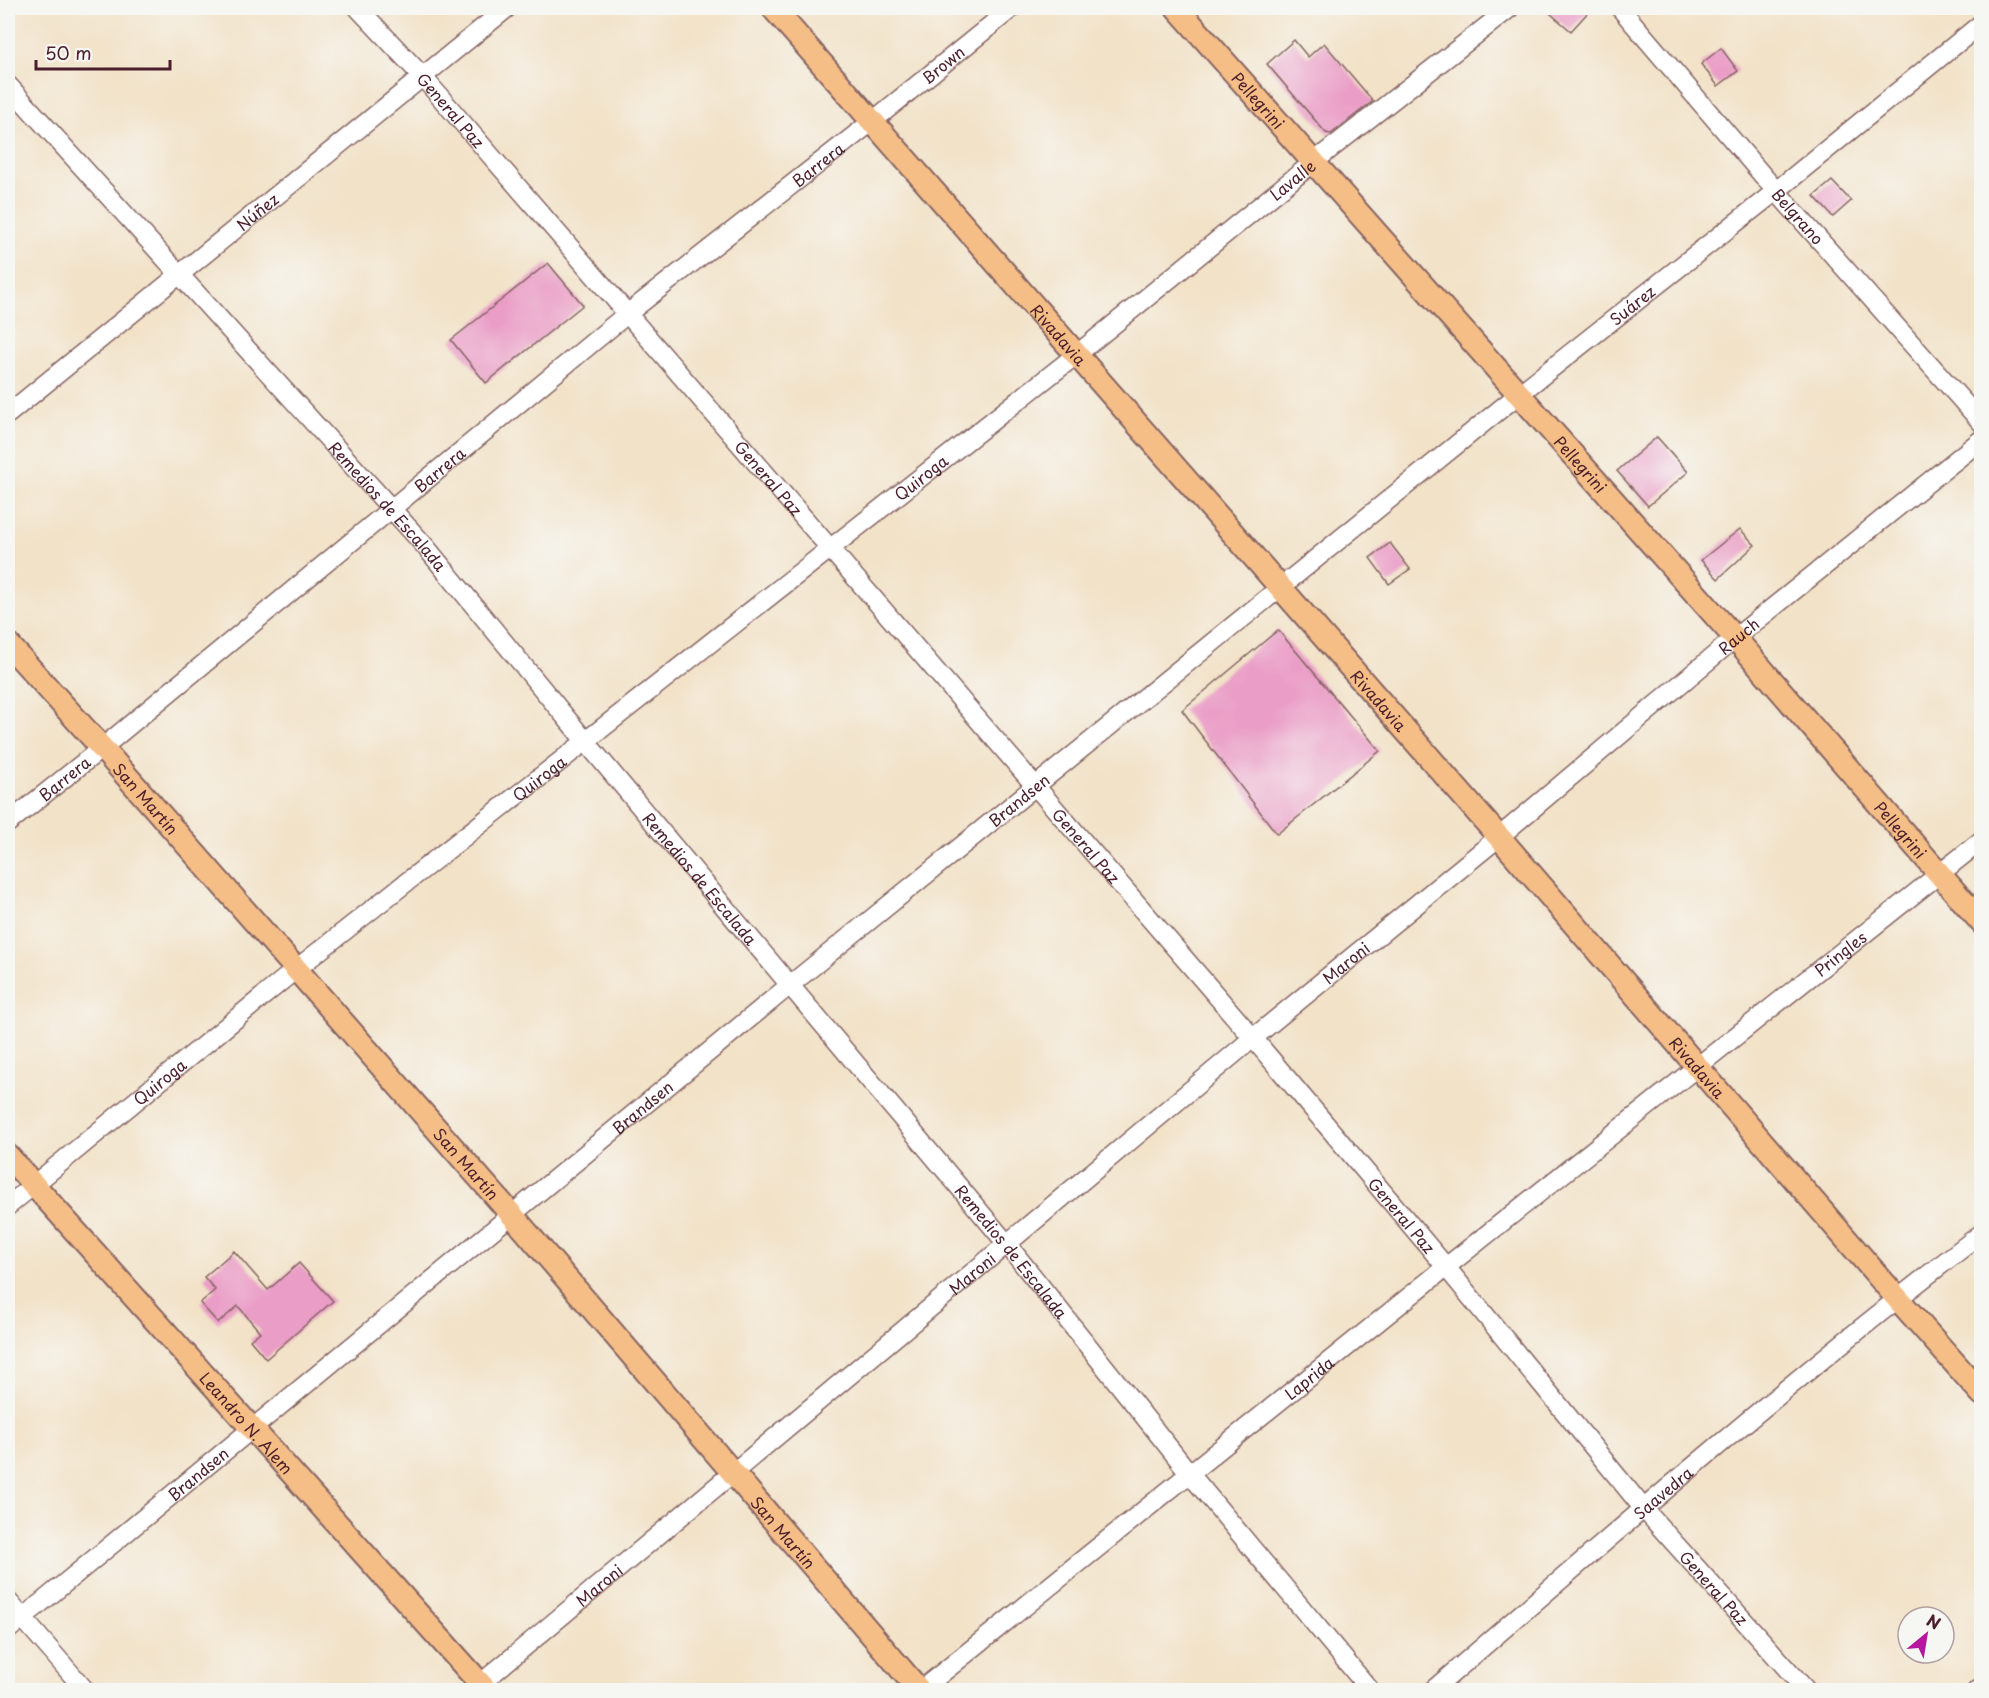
<svg xmlns="http://www.w3.org/2000/svg" width="1989" height="1698" viewBox="0 0 1989 1698" font-family="'Playpen Sans',sans-serif">
	<style>
		.building { fill: #ea9dc6 }
		.lines { fill: none; stroke-linecap: round; stroke-linejoin: round }
		.minor-casing { stroke: #856362; stroke-width: 21 }
		.major-casing { stroke: #856362; stroke-width: 26 }
		.minor { stroke: #fff; stroke-width: 18 }
		.major { stroke: #f6be87; stroke-width: 22 }
		.labels { text-anchor: middle; dominant-baseline: central; stroke-width: 4.5; stroke-linejoin: round; paint-order: stroke }
		.street-label { font-size: 16px; fill: #4a1f2b; stroke: #f6f6f2 }
	</style>
	<rect width="100%" height="100%" fill="#f6f6f2"/>
	<filter id="ink" filterUnits="userSpaceOnUse"><feTurbulence type="fractalNoise" baseFrequency=".0167" numOctaves="2"/><feDisplacementMap in="SourceGraphic" scale="12" xChannelSelector="R" yChannelSelector="G"/><feConvolveMatrix kernelMatrix="1 2 1 2 8 2 1 2 1" color-interpolation-filters="sRGB"/></filter>
	<filter id="wash" filterUnits="userSpaceOnUse"><feTurbulence type="fractalNoise" baseFrequency=".008" numOctaves="4" result="noise"/><feDisplacementMap in="SourceGraphic" scale="24" xChannelSelector="R" yChannelSelector="G"/><feGaussianBlur stdDeviation="1.35" result="paint"/><feColorMatrix in="noise" values="0 0 0 0 0 0 0 0 0 0 0 0 0 0 0 0 0 1.4 0 .05"/><feComposite in="paint" operator="in"/></filter>
	<g filter="url(#wash)">
		<rect width="100%" height="100%" fill="#f2e2c8"/>
		<g id="blocks">
			<!-- building -->
			<g class="building">
				<path d="M1544,8H1592L1571,31Z"/>
				<path d="M1294,40L1308,57L1324,43L1373,101L1331,134L1326,133L1267,64Z"/>
				<path d="M1721,48L1738,71L1718,86L1701,64Z"/>
				<path d="M1832,181L1851,201L1833,217L1814,196Z"/>
				<path d="M548,263L583,305L486,383L451,340Z"/>
				<path d="M1657,437L1688,472L1648,506L1617,471Z"/>
				<path d="M1740,529L1755,545L1718,579L1701,560Z"/>
				<path d="M1390,543L1410,569L1389,584L1370,558Z"/>
				<path d="M1278,630L1380,751L1277,834L1182,710Z"/>
				<path d="M234,1251L268,1290L299,1263L333,1301L266,1359L250,1340L260,1332L238,1306L218,1323L200,1303L215,1290L204,1277Z"/>
			</g>
		</g>
	</g>
	<g filter="url(#ink)">
		<use href="#blocks" fill-opacity="0" stroke="#856362" stroke-width="1.5"/>
		<g class="lines">
			<defs>
				<g id="minor">
					<path id="s1" d="M358,8L422,76L1253,1038L1446,1267L1643,1508L1806,1690"/>
					<path id="s2" d="M1620,8L1776,191L1982,423"/>
					<path id="s3" d="M8,85L425,546L586,742L1007,1244L1190,1474L1370,1690"/>
					<path id="s4" d="M8,414L507,8"/>
					<path id="s5" d="M8,823L102,748L627,314L874,120L1012,8"/>
					<path id="s6" d="M8,1206L295,970L1076,355L1315,161L1510,8"/>
					<path d="M8,1601L85,1690"/>
					<path id="s7" d="M8,1630L790,985L1519,394L1776,191L1982,23"/>
					<path id="s8" d="M473,1690L1253,1038L1499,837L1735,638L1982,439"/>
					<path id="s9" d="M921,1690L1446,1267L1982,840"/>
					<path id="s10" d="M1433,1690C1613,1534 1793,1378 1982,1233"/>
					<path d="M1978,1690L1982,1688"/>
				</g>
				<g id="major">
					<path id="s11" d="M773,8L1499,837L1897,1298L1982,1394"/>
					<path id="s12" d="M1177,8L1735,638L1982,923"/>
					<path id="s13" d="M8,644L102,748L512,1215L919,1690"/>
					<path id="s14" d="M8,1156L486,1690"/>
				</g>
			</defs>
			<!-- minor casing -->
			<use href="#minor" class="minor-casing"/>
			<!-- major casing -->
			<use href="#major" class="major-casing"/>
			<!-- minor -->
			<use href="#minor" class="minor"/>
			<!-- major -->
			<use href="#major" class="major"/>
		</g>
	</g>
	<g class="labels">
		<!-- street labels -->
		<g class="street-label">
			<text stroke="none"><textPath href="#s5" startOffset="1204">Brown</textPath></text>
			<text stroke="none"><textPath href="#s12" startOffset="123">Pellegrini</textPath></text>
			<text stroke="none"><textPath href="#s1" startOffset="138">General Paz</textPath></text>
			<text stroke="none"><textPath href="#s5" startOffset="1044">Barrera</textPath></text>
			<text stroke="none"><textPath href="#s6" startOffset="1644">Lavalle</textPath></text>
			<text stroke="none"><textPath href="#s4" startOffset="321">Núñez</textPath></text>
			<text stroke="none"><textPath href="#s2" startOffset="274">Belgrano</textPath></text>
			<text stroke="none"><textPath href="#s7" startOffset="2096">Suárez</textPath></text>
			<text stroke="none"><textPath href="#s11" startOffset="434">Rivadavia</textPath></text>
			<text stroke="none"><textPath href="#s12" startOffset="609">Pellegrini</textPath></text>
			<text stroke="none"><textPath href="#s5" startOffset="558">Barrera</textPath></text>
			<text stroke="none"><textPath href="#s1" startOffset="624">General Paz</textPath></text>
			<text stroke="none"><textPath href="#s6" startOffset="1168">Quiroga</textPath></text>
			<text stroke="none"><textPath href="#s3" startOffset="567">Remedios de Escalada</textPath></text>
			<text stroke="none"><textPath href="#s8" startOffset="1647">Rauch</textPath></text>
			<text stroke="none"><textPath href="#s11" startOffset="920">Rivadavia</textPath></text>
			<text stroke="none"><textPath href="#s5" startOffset="72">Barrera</textPath></text>
			<text stroke="none"><textPath href="#s6" startOffset="682">Quiroga</textPath></text>
			<text stroke="none"><textPath href="#s13" startOffset="207">San Martín</textPath></text>
			<text stroke="none"><textPath href="#s7" startOffset="1308">Brandsen</textPath></text>
			<text stroke="none"><textPath href="#s12" startOffset="1095">Pellegrini</textPath></text>
			<text stroke="none"><textPath href="#s1" startOffset="1110">General Paz</textPath></text>
			<text stroke="none"><textPath href="#s3" startOffset="1053">Remedios de Escalada</textPath></text>
			<text stroke="none"><textPath href="#s9" startOffset="1178">Pringles</textPath></text>
			<text stroke="none"><textPath href="#s8" startOffset="1136">Maroni</textPath></text>
			<text stroke="none"><textPath href="#s11" startOffset="1406">Rivadavia</textPath></text>
			<text stroke="none"><textPath href="#s6" startOffset="196">Quiroga</textPath></text>
			<text stroke="none"><textPath href="#s7" startOffset="822">Brandsen</textPath></text>
			<text stroke="none"><textPath href="#s13" startOffset="693">San Martín</textPath></text>
			<text stroke="none"><textPath href="#s1" startOffset="1596">General Paz</textPath></text>
			<text stroke="none"><textPath href="#s3" startOffset="1539">Remedios de Escalada</textPath></text>
			<text stroke="none"><textPath href="#s8" startOffset="650">Maroni</textPath></text>
			<text stroke="none"><textPath href="#s9" startOffset="498">Laprida</textPath></text>
			<text stroke="none"><textPath href="#s14" startOffset="358">Leandro N. Alem</textPath></text>
			<text stroke="none"><textPath href="#s7" startOffset="246">Brandsen</textPath></text>
			<text stroke="none"><textPath href="#s10" startOffset="303">Saavedra</textPath></text>
			<text stroke="none"><textPath href="#s13" startOffset="1179">San Martín</textPath></text>
			<text stroke="none"><textPath href="#s8" startOffset="164">Maroni</textPath></text>
			<text stroke="none"><textPath href="#s1" startOffset="2082">General Paz</textPath></text>
		</g>
	</g>
	<!-- margin -->
	<rect width="1989" height="1698" fill="none" stroke="#f6f6f2" stroke-width="30"/>
	<!-- north arrow -->
	<g transform="translate(1926 1635) rotate(30)"><circle r="28" fill="#f6f6f2" stroke="#b1a0a2" stroke-width="1.5"/>
	<path d="M0-4.5L10 22L0 15L-10 22Z" fill="#b5179e"/>
	<text y="-9" font-size="16" font-weight="bold" text-anchor="middle" fill="#4a1f2b">N</text>
	</g>
	<!-- scale -->
	<path d="M36 60v9h134v-9" fill="none" stroke="#4a1f2b" stroke-width="3"/>
	<text x="45" y="60" font-size="18" fill="#4a1f2b" stroke="#f6f6f2" stroke-width="4.5" paint-order="stroke">50 m</text>
</svg>
